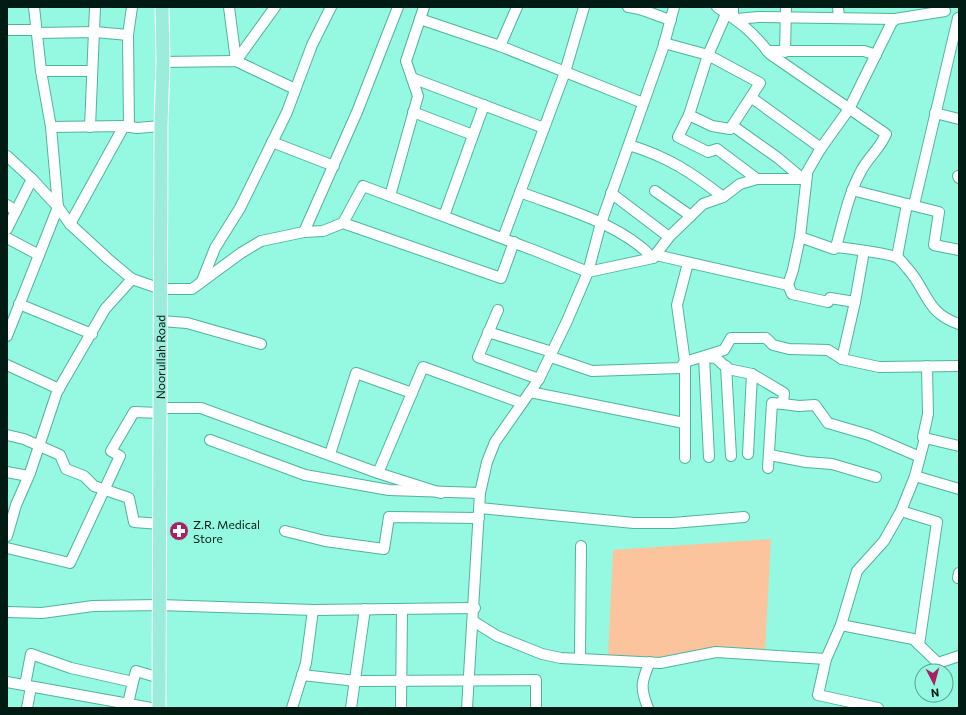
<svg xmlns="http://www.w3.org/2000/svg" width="966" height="715" viewBox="0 0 966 715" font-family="Commissioner,sans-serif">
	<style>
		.green { fill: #fcc49c }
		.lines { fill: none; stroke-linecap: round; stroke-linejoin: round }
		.minor-casing { stroke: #4fb49e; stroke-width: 12 }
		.major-casing { stroke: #fff; stroke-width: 15 }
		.minor { stroke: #fff; stroke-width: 10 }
		.major { stroke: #9cecdc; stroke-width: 13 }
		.labels { text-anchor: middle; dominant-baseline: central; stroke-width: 4; stroke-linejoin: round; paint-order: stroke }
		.street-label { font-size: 12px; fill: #001a14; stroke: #95f8e1 }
		.poi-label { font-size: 12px; fill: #001a14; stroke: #95f8e1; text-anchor: start }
	</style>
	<rect width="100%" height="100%" fill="#95f8e1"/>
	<!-- green -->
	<path class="green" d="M771,539L765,651L724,647L668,658L608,657L613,550Z"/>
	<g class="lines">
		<defs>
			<g id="minor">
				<path d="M229,7L236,61L275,7"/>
				<path d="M628,7C643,8 656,16 671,20"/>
				<path d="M717,7C740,22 752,31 770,54L886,134C880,149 867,158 860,173C848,196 843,222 836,247"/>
				<path d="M838,7L839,18"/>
				<path d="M726,14L708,55L689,115L678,137L708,152L717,149L757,179"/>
				<path d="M733,17V7"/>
				<path d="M420,19L500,46L643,103"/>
				<path d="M737,19L758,17L895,19"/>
				<path d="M7,30H36"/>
				<path d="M37,33L95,32L128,35"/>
				<path d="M664,43L708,55L760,83L730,129"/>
				<path d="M500,46L517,7"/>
				<path d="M767,51H864L876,55"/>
				<path d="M785,52L786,7"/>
				<path d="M163,62L236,61L295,89"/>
				<path d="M41,71H92"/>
				<path d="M412,78L544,128"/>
				<path d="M752,98L821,148"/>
				<path d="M413,112L473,135"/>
				<path d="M935,113L959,119"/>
				<path d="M689,115L712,126L730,129L733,126L778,158L803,179"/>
				<path d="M51,127L124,126L137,128L161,126"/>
				<path d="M90,127L95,7"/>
				<path d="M129,127L128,35L132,7"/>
				<path d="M272,142L334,166"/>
				<path d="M629,145C668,157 691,172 723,197"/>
				<path d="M7,156L32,179L58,207L70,224L108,259L132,279L161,289H192L241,253L261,241L304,232L323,231L343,223L501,278L514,242"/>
				<path d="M958,176L959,178"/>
				<path d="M852,190L907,204"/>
				<path d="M655,191L691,216"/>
				<path d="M520,192C564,209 620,223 653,258"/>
				<path d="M611,193L669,237"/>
				<path d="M390,196L418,96L406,61L424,7"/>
				<path d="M7,205L16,211"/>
				<path d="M914,205L958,18"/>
				<path d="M444,216L484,105"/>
				<path d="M343,223L363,186L536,251L588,272L601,223L663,48L674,7"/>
				<path d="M70,224L124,126"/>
				<path d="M7,229L32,179"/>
				<path d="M304,232L357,112L398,7"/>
				<path d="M800,237L807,175"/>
				<path d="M7,238L39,255"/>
				<path d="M503,238L565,72L584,7"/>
				<path d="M656,255L788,285L793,270L800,237L834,249L836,247C847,248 892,254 898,258C901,260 905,266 908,269C928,292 926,313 959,324"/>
				<path d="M897,257L907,204L939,212L934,245L959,250"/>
				<path d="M202,281L215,248L240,208L287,112L312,45L331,7"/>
				<path d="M788,285L792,294L828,302L830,298L855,302L842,359"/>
				<path d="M855,302L864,251"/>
				<path d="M19,304L92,334"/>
				<path d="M498,310L478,357L539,379"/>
				<path d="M161,321L187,323L261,344"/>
				<path d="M488,332L552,352"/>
				<path d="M7,336L58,207L51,127L41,71L34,7"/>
				<path d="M551,357L592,371L680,368L685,362L724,350L731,338H766L773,345L789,349L828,350L842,359L879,367L959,366"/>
				<path d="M7,365L59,389"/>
				<path d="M726,366L731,456"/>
				<path d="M530,392L684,423"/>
				<path d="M783,404L799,406L815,405L828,423L869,435L920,457"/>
				<path d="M161,408H201L378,473L441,493"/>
				<path d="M7,435L24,439L60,455L66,469L84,476L94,486L129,498L134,522L160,524"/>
				<path d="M925,438L923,437L928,414L927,366"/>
				<path d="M210,440L305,475L389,490L480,493"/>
				<path d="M330,454L356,373L412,393"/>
				<path d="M748,454L752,374"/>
				<path d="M770,455L806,462L832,464L876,477"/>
				<path d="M709,457L704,357L716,358L728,369L752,374L784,393L783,404L772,403L768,468"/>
				<path d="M685,458V362L677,305L688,263"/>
				<path d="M7,472L28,476"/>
				<path d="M378,473L423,367L522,403"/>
				<path d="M915,476L959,489"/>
				<path d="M480,508L634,523H673L744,517"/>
				<path d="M901,511L937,522L919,645"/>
				<path d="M285,531L325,541L384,549L389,517L479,518"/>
				<path d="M7,536L16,505L30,473L57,392L105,309L132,279"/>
				<path d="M7,548L70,563L120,456L111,451L134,412L161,413"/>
				<path d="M958,578L959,573"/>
				<path d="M7,612L42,613L93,606L160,605L313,610L475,608"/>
				<path d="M473,621L497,636L542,654L561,658L660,663L716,652L826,659"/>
				<path d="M841,625L913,639L938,663L959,656"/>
				<path d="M580,658L581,546"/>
				<path d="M302,675L356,681L536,680V708"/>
				<path d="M7,682L151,708"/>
				<path d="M25,685L31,654L71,668L133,682L136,671L160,678"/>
				<path d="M27,708L31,687"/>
				<path d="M127,708L133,682"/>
				<path d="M292,708L306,663L313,610"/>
				<path d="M351,708L365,609"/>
				<path d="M401,708L402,609"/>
				<path d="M467,708L480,493L487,462L495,442L539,379L567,321L588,272L653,258L669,237L703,204L723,197L740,184L757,179H803L821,148L849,109L891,24L895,19L945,11"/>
				<path d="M648,708C640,688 641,682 650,662"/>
				<path d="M878,708L818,695L826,659L841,625L857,571L884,541L901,511L915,476L925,438L959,446"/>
			</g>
			<g id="major">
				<path id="s1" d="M159,708L161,126L163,62L162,7"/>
			</g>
		</defs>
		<!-- minor casing -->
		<use href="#minor" class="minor-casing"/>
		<!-- major casing -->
		<use href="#major" class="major-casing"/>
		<!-- minor -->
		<use href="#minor" class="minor"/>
		<!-- major -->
		<use href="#major" class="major"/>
	</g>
	<!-- icons -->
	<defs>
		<symbol id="pharmacy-disc" viewBox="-11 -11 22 22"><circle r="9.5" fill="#aa2063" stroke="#95f8e1"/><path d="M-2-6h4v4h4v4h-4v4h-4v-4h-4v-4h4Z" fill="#fff"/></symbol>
	</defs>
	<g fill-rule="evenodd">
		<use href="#pharmacy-disc" x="168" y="520" width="22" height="22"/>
	</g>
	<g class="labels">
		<!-- street labels -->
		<g class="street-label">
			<text stroke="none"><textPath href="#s1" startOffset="351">Noorullah Road</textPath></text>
		</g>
		<!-- poi labels -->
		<g class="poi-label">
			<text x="193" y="524">Z.R. Medical<tspan x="193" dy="14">Store</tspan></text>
		</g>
	</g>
	<!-- border -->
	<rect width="966" height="715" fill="none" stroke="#001a14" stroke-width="16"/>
	<!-- north arrow -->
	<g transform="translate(934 683) rotate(174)"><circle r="19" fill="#95f8e1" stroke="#599f8f"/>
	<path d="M0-3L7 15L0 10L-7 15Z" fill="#aa2063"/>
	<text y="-6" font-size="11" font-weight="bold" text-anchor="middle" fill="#001a14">N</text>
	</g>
</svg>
